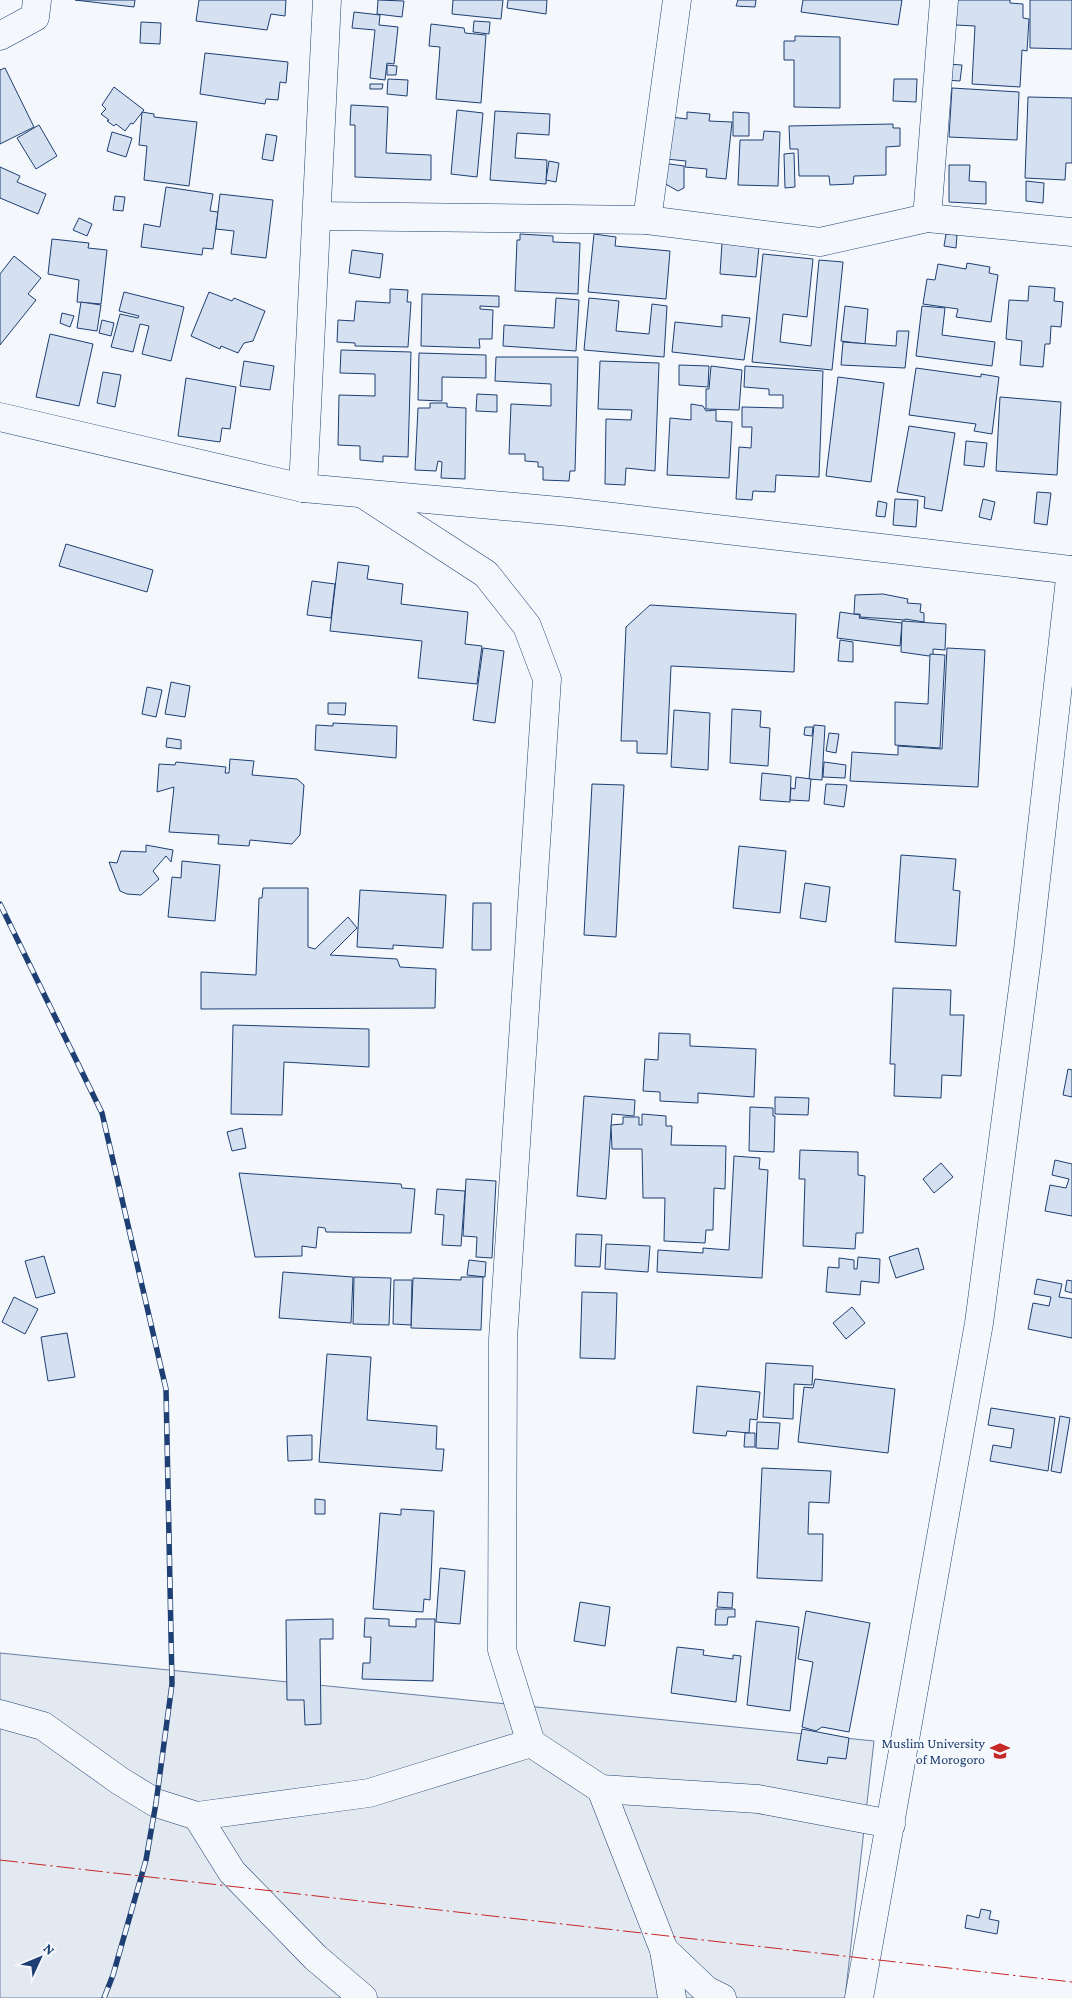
<svg xmlns="http://www.w3.org/2000/svg" width="1072" height="1998" viewBox="0 0 1072 1998" font-family="'Crimson Pro',serif">
	<style>
		.green { fill: #e3e9f0; stroke: #687fa3 }
		.building { fill: #d5e0f0; stroke: #1d3f73 }
		.lines { fill: none; stroke-linecap: round; stroke-linejoin: round }
		.minor-casing { stroke: #1d3f73; stroke-width: 29 }
		.minor { stroke: #f4f7fb; stroke-width: 28 }
		.rail-casing { stroke: #1d3f73; stroke-width: 5.5 }
		.rail { stroke: #f4f7fb; stroke-width: 4; stroke-dasharray: 11; stroke-linecap: butt }
		.power { stroke: #c62828; stroke-width: 1; stroke-dasharray: 18 4 2.5 4; stroke-linecap: butt }
		.labels { text-anchor: middle; dominant-baseline: central; stroke-width: 4; stroke-linejoin: round; paint-order: stroke }
		.poi-label { font-size: 14px; fill: #1d3f73; stroke: #f4f7fb; text-anchor: end }
	</style>
	<rect width="100%" height="100%" fill="#f4f7fb"/>
	<!-- green -->
	<path class="green" d="M0,1653L874,1741L845,1998H0Z"/>
	<!-- building -->
	<g class="building">
		<path d="M75,0H135L134,7Z"/>
		<path d="M199,0H286L285,16L271,14L267,30L196,21Z"/>
		<path d="M378,0L404,1L402,17L377,14Z"/>
		<path d="M453,0H503L501,19L452,14Z"/>
		<path d="M508,0H547L546,14L507,8Z"/>
		<path d="M738,0H756L755,7L736,6Z"/>
		<path d="M803,0H902L898,25L801,12Z"/>
		<path d="M957,0H1010V3L1023,4V18L1029,19L1027,51L1022,50L1020,87L972,84L975,26L956,25Z"/>
		<path d="M1030,0H1072V49L1030,48Z"/>
		<path d="M354,12L380,15L379,25L398,27L394,64L387,63L385,80L370,78L375,30L352,28Z"/>
		<path d="M474,21L490,22L489,34L473,32Z"/>
		<path d="M141,22L161,23L160,44L140,43Z"/>
		<path d="M431,24L464,28L465,33L486,35L481,103L436,99L440,47L429,46Z"/>
		<path d="M795,36L840,37V108L794,107V60H784V41H795Z"/>
		<path d="M205,53L288,62L286,83L280,82L278,100L266,99L265,104L200,94Z"/>
		<path d="M947,64L962,65L960,81L946,80Z"/>
		<path d="M387,65L397,66L396,75H387Z"/>
		<path d="M5,68L34,127L0,144V70Z"/>
		<path d="M388,79L408,80L407,96L387,94Z"/>
		<path d="M894,79H917L916,102L893,101Z"/>
		<path d="M370,84H383L382,89H370Z"/>
		<path d="M114,87L144,110L133,124L131,123L125,131L116,124L114,126L107,121L109,120L101,114L106,109L102,105Z"/>
		<path d="M952,88L1019,92L1017,140L949,137Z"/>
		<path d="M1028,97L1072,98V163H1066L1065,180L1025,178Z"/>
		<path d="M351,105L388,107L386,153L431,155V180L355,177V125H350Z"/>
		<path d="M457,110L483,113L477,177L451,174Z"/>
		<path d="M495,111L550,114L549,135L517,133L515,158L547,160L546,184L490,180Z"/>
		<path d="M142,112L154,114V117L197,122L189,186L144,180L147,146L139,145Z"/>
		<path d="M687,112L710,114L709,121L732,122L726,179L706,177L707,169L685,167L686,161L666,159L671,117L687,119Z"/>
		<path d="M733,112L749,113V136H733Z"/>
		<path d="M893,124V128H900V146L886,147V175L854,176L853,184L830,185L829,176H799L798,149H790L789,126Z"/>
		<path d="M39,125L57,156L36,169L17,138Z"/>
		<path d="M764,131L780,132L778,186L738,185L740,140H763Z"/>
		<path d="M112,132L132,138L126,157L107,151Z"/>
		<path d="M266,134L277,136L273,161L262,159Z"/>
		<path d="M794,153L795,187L785,188L784,154Z"/>
		<path d="M549,161L559,163L556,182L546,180Z"/>
		<path d="M662,163L684,166V188L678,191L662,182Z"/>
		<path d="M949,165H970L969,181L986,182V204L949,202Z"/>
		<path d="M0,167L20,176L17,182L46,194L38,214L0,198Z"/>
		<path d="M1026,181L1044,183L1043,203L1026,201Z"/>
		<path d="M166,187L213,194L210,211L218,212L213,249L203,248L202,255L141,247L144,224L160,227Z"/>
		<path d="M220,194L273,200L266,258L231,254L234,231L216,229Z"/>
		<path d="M115,196L125,197L123,211L113,210Z"/>
		<path d="M79,218L92,224L87,236L73,230Z"/>
		<path d="M520,234L553,236V242L580,243L578,294L515,291L517,240H520Z"/>
		<path d="M594,234L616,237L615,246L670,251L666,299L588,292Z"/>
		<path d="M946,234L957,235L956,248L944,246Z"/>
		<path d="M52,239L89,243L88,248L107,250L101,304L77,302L79,280L48,274Z"/>
		<path d="M722,243L759,246L756,277L720,274Z"/>
		<path d="M352,250L383,254L380,278L349,273Z"/>
		<path d="M763,254L813,259L807,317L783,314L780,342L811,346L819,260L843,262L832,370L752,362Z"/>
		<path d="M14,256L41,278L28,294L36,300L0,345V274Z"/>
		<path d="M967,263L990,267L989,273L998,275L991,322L956,317L958,309L923,304L927,279L935,280L938,264L966,269Z"/>
		<path d="M1029,286L1055,288L1054,301L1063,302L1061,327L1051,326L1050,344H1045L1043,367L1020,365L1022,341L1006,339L1009,300L1028,301Z"/>
		<path d="M390,289L408,290L407,302H411L408,347L355,346V343L337,342L338,320L354,321L356,301L390,303Z"/>
		<path d="M124,292L184,307L171,361L142,354L149,326L140,324L133,352L111,347L120,314L138,318L139,316L119,311Z"/>
		<path d="M209,292L232,301L234,298L265,311L253,341L244,343L238,353L221,346L220,349L191,336Z"/>
		<path d="M422,294L499,296V307L480,306V309L493,310L492,339H479L480,348L421,346Z"/>
		<path d="M556,298L579,300L576,351L503,346L504,325L554,328Z"/>
		<path d="M589,298L619,301L616,331L649,334L652,304L667,306L664,357L584,350Z"/>
		<path d="M81,302L101,305L97,331L77,328Z"/>
		<path d="M845,306L868,309L865,344L841,341Z"/>
		<path d="M922,306L945,308L942,335L995,342L992,366L916,356Z"/>
		<path d="M62,313L74,316L70,327L60,323Z"/>
		<path d="M722,315L750,318L744,360L672,352L675,322L722,327Z"/>
		<path d="M102,320L114,323L111,336L99,333Z"/>
		<path d="M897,331H909L905,368L841,365L843,342L896,346Z"/>
		<path d="M50,334L93,344L79,406L36,397Z"/>
		<path d="M341,350L411,352L408,457L383,456V462L360,460V446L338,445L339,395L375,396V374L340,373Z"/>
		<path d="M419,353L486,355V378L442,377V401L418,400Z"/>
		<path d="M496,357H578L575,471H570L569,481L543,480V467H538V462L525,461V454H509L511,404L551,406V384L495,381Z"/>
		<path d="M244,361L274,366L270,390L240,386Z"/>
		<path d="M600,361L659,363L655,471L626,468L625,485L605,484L606,419L631,420L632,410L598,409Z"/>
		<path d="M679,365L709,366L708,387L679,385Z"/>
		<path d="M711,366L742,370L739,410L706,409V389H709Z"/>
		<path d="M745,366L823,371L819,477L776,475L775,492L753,491L752,500L736,499L739,447L751,448L752,427H742V407L783,408V395H769V389L744,387Z"/>
		<path d="M916,368L981,377V374L999,377L992,434L974,431L976,424L909,415Z"/>
		<path d="M103,372L121,375L115,407L97,403Z"/>
		<path d="M838,377L884,383L871,482L826,476Z"/>
		<path d="M186,378L236,387L230,429L222,428L220,442L178,436Z"/>
		<path d="M477,394L497,395V412L476,411Z"/>
		<path d="M1000,397L1061,402L1057,475L996,471Z"/>
		<path d="M430,403H447V407L466,408L465,479L441,478L442,462L438,461L436,471L415,470L418,408H430Z"/>
		<path d="M691,404L703,406L706,411L716,410V421L732,422L729,478L667,475L670,418L691,420Z"/>
		<path d="M909,426L955,433L942,511L924,508L925,497L897,492Z"/>
		<path d="M966,441L987,443L984,467L964,465Z"/>
		<path d="M1037,492L1051,493L1047,525L1034,523Z"/>
		<path d="M895,499L918,500L916,527L893,525Z"/>
		<path d="M983,499L995,502L991,520L979,517Z"/>
		<path d="M878,501L887,503L885,517L876,516Z"/>
		<path d="M66,544L153,570L147,592L59,566Z"/>
		<path d="M338,562L369,566L367,579L403,584L401,604L468,612L465,644L482,646L477,684L418,678L422,641L330,631Z"/>
		<path d="M312,581L335,584L331,618L307,615Z"/>
		<path d="M883,594L908,599L907,603L921,604L920,612L924,613V622L905,619V620L860,617V614H854L855,595Z"/>
		<path d="M650,605L796,614L794,672L671,666L667,754L637,753V741H621L626,627Z"/>
		<path d="M840,612L860,615L859,618L902,623L900,646L837,638Z"/>
		<path d="M902,621L946,624L945,650L933,649V654L929,656L901,652Z"/>
		<path d="M840,640L853,642V662L838,661Z"/>
		<path d="M483,648L504,651L495,723L473,720Z"/>
		<path d="M947,648L985,650L978,787L850,781L852,752L898,755V746L942,749Z"/>
		<path d="M930,654L945,655L940,748L895,745V702L928,704Z"/>
		<path d="M171,682L190,686L185,717L165,714Z"/>
		<path d="M147,687L162,690L156,717L142,714Z"/>
		<path d="M328,703H346L345,715L328,714Z"/>
		<path d="M732,709L761,711L760,727L770,728L768,766L730,763Z"/>
		<path d="M674,710L710,713L708,770L671,767Z"/>
		<path d="M333,723L397,726L396,758L315,750L316,725L333,726Z"/>
		<path d="M814,725L825,726L822,780L809,779Z"/>
		<path d="M805,727H813L812,736L804,735Z"/>
		<path d="M829,733L839,734L836,753L826,751Z"/>
		<path d="M167,738L181,740V749L166,747Z"/>
		<path d="M230,759L254,761L252,775L297,779L304,785L300,835L292,844L250,840L249,846L218,844L219,835L169,832L174,787L157,792L159,764L175,765L176,762L226,767L225,773H229Z"/>
		<path d="M824,762L846,765L845,778L823,777Z"/>
		<path d="M762,773L791,776L790,802L760,800Z"/>
		<path d="M796,777L811,779L809,801L790,800L791,788L795,789Z"/>
		<path d="M592,784L624,785L616,937L584,935Z"/>
		<path d="M826,784L847,785L844,807L824,804Z"/>
		<path d="M146,845L173,850L171,862L166,856L153,871L159,879L141,895L127,894L120,891L109,862L117,863L121,851L146,852Z"/>
		<path d="M739,846L786,851L780,913L733,908Z"/>
		<path d="M901,855L956,859L953,890L960,891L956,946L895,942Z"/>
		<path d="M182,861L220,865L215,921L168,917L172,877L181,878Z"/>
		<path d="M805,883L830,887L826,922L800,918Z"/>
		<path d="M263,888H308V947L315,949L348,917L357,928L330,955L397,959L400,967L436,969L435,1008L201,1009V972L256,975L259,898H262Z"/>
		<path d="M360,890L446,895L443,948L393,945V949L357,947Z"/>
		<path d="M473,903H491V950H472Z"/>
		<path d="M893,988L951,990L950,1015H964L961,1076L942,1075L941,1098L894,1096L895,1064H890Z"/>
		<path d="M233,1025L369,1029V1067L284,1062L282,1115L231,1114Z"/>
		<path d="M659,1033L690,1034V1046L756,1049L754,1097L698,1093V1103L660,1101V1092L643,1091L645,1059L658,1060Z"/>
		<path d="M1068,1069L1072,1070V1097L1063,1095Z"/>
		<path d="M584,1096L635,1100L634,1116L612,1114L606,1199L577,1196Z"/>
		<path d="M775,1097L809,1098L808,1115L775,1114Z"/>
		<path d="M750,1107L773,1108V1116H775L774,1152L749,1151Z"/>
		<path d="M642,1114L666,1116V1126H672L671,1145L726,1146L725,1189L714,1188L713,1230H706L705,1243L664,1241L665,1198H643L642,1149H612L611,1125L623,1124V1117H639V1125H642Z"/>
		<path d="M242,1128L246,1148L232,1151L227,1132Z"/>
		<path d="M800,1150L858,1152V1175L865,1176L863,1233H856L855,1249L803,1246L805,1179H799Z"/>
		<path d="M734,1156L760,1158L759,1169L768,1170L762,1278L657,1272L658,1250L703,1253V1248L729,1250Z"/>
		<path d="M1055,1160L1072,1164V1216L1045,1211L1050,1185L1066,1188L1069,1179L1052,1175Z"/>
		<path d="M941,1163L953,1177L934,1193L923,1179Z"/>
		<path d="M239,1173L401,1184L402,1188L415,1189L411,1233L326,1232L325,1228L318,1227L316,1248L302,1246V1256L255,1257Z"/>
		<path d="M466,1179L496,1181L492,1258L476,1257L477,1237L463,1236Z"/>
		<path d="M437,1189L465,1191L461,1246L442,1245L444,1215L435,1214Z"/>
		<path d="M576,1234L602,1235L600,1267L575,1266Z"/>
		<path d="M606,1244L650,1246L648,1272L605,1269Z"/>
		<path d="M918,1248L924,1269L896,1278L889,1257Z"/>
		<path d="M44,1256L55,1293L36,1298L25,1261Z"/>
		<path d="M858,1257L880,1259L879,1283L861,1281L860,1295L826,1292L828,1267L839,1268V1258L854,1260V1269H857Z"/>
		<path d="M469,1260L486,1262L485,1277L467,1275Z"/>
		<path d="M283,1272L353,1277L351,1323L279,1318Z"/>
		<path d="M354,1277L391,1278L389,1325L353,1324Z"/>
		<path d="M461,1277H483L481,1330L411,1328L413,1278L461,1280Z"/>
		<path d="M1037,1279L1062,1284L1059,1297L1072,1299V1338L1028,1329L1033,1303L1049,1306L1051,1297L1034,1294Z"/>
		<path d="M394,1280H412L411,1325L393,1324Z"/>
		<path d="M1067,1280L1072,1281V1293L1065,1291Z"/>
		<path d="M582,1292L617,1293L615,1359L580,1358Z"/>
		<path d="M14,1297L38,1309L25,1334L2,1322Z"/>
		<path d="M852,1307L865,1323L846,1339L833,1323Z"/>
		<path d="M67,1333L75,1377L48,1381L41,1337Z"/>
		<path d="M327,1354L371,1357L367,1420L437,1426L436,1449H444L442,1471L319,1462Z"/>
		<path d="M766,1363L813,1366L812,1385L794,1384L793,1419L763,1417Z"/>
		<path d="M815,1379L895,1389L888,1453L798,1442L804,1387L813,1388Z"/>
		<path d="M697,1386L760,1392L757,1420L750,1419L749,1433L727,1431L726,1436L693,1433Z"/>
		<path d="M991,1408L1055,1418L1048,1471L990,1461L993,1445L1011,1448L1014,1429L988,1425Z"/>
		<path d="M1060,1416L1070,1418L1061,1473L1051,1471Z"/>
		<path d="M757,1422L780,1423L778,1449L756,1448Z"/>
		<path d="M745,1433H755V1447H744Z"/>
		<path d="M312,1435V1460L288,1461L287,1436Z"/>
		<path d="M762,1468L831,1471L829,1503L809,1502L808,1534H823L822,1581L757,1578Z"/>
		<path d="M315,1499L325,1500V1514H315Z"/>
		<path d="M401,1509L434,1511L430,1600L424,1599L423,1612L373,1609L380,1513L401,1515Z"/>
		<path d="M440,1568L465,1571L460,1624L436,1622Z"/>
		<path d="M718,1592L733,1593L732,1608L717,1607Z"/>
		<path d="M580,1602L610,1607L605,1646L574,1641Z"/>
		<path d="M716,1609H735V1617H728L727,1625H715Z"/>
		<path d="M806,1611L870,1623L849,1732L822,1727L816,1731L802,1727L813,1662L798,1659Z"/>
		<path d="M365,1618L389,1619V1626L416,1627V1619H435L433,1681L362,1679L363,1663H370L371,1637H364Z"/>
		<path d="M333,1619V1639H320L321,1724L305,1725L304,1700H287L286,1620Z"/>
		<path d="M756,1621L799,1627L790,1711L747,1705Z"/>
		<path d="M677,1647L704,1650L703,1655L733,1659V1655L741,1656L736,1702L671,1693Z"/>
		<path d="M802,1729L849,1738L846,1759L828,1757L827,1764L797,1760Z"/>
		<path d="M981,1909L991,1911L989,1919L999,1921L997,1934L965,1928L967,1915L979,1918Z"/>
	</g>
	<g class="lines">
		<defs>
			<g id="minor">
				<path d="M0,36L35,17L37,0"/>
				<path d="M317,216L647,220L820,242L927,218L1072,232"/>
				<path d="M927,218L944,0"/>
				<path d="M647,220L677,0"/>
				<path d="M0,417L303,488L570,512L1072,570"/>
				<path d="M303,488L327,0"/>
				<path d="M363,494L486,574L527,626L547,679L503,1339L502,1650L531,1743"/>
				<path d="M0,1714L43,1726L120,1781L156,1803L197,1816L369,1793L531,1743L601,1789L758,1799L891,1824"/>
				<path d="M601,1789L664,1950L672,1998"/>
				<path d="M197,1816L232,1872L316,1958L363,1998"/>
				<path d="M664,1950L706,1990L722,1998"/>
				<path d="M859,1998L979,1323L1028,950L1071,570"/>
			</g>
		</defs>
		<!-- minor casing -->
		<use href="#minor" class="minor-casing"/>
		<!-- minor -->
		<use href="#minor" class="minor"/>
		<defs>
			<path id="rail" d="M0,904L102,1113L166,1389L172,1684L156,1803L146,1860L113,1975L104,1998"/>
		</defs>
		<!-- rail casing -->
		<use href="#rail" class="rail-casing"/>
		<!-- rail -->
		<use href="#rail" class="rail"/>
		<!-- power -->
		<path class="power" d="M0,1860L1072,1982"/>
	</g>
	<!-- icons -->
	<defs>
		<symbol id="university-bare" viewBox="-9 -9 18 18"><path d="M0-5L7-2L0 1L-7-2ZM-4 1L0 2.5L4 1V4Q0 6-4 4Z" fill="#c62828" stroke="#f4f7fb" stroke-width="2.5" paint-order="stroke"/></symbol>
	</defs>
	<g fill-rule="evenodd">
		<use href="#university-bare" x="986" y="1737" width="28" height="28"/>
	</g>
	<g class="labels">
		<!-- poi labels -->
		<g class="poi-label">
			<text x="985" y="1743">Muslim University<tspan x="985" dy="16">of Morogoro</tspan></text>
		</g>
	</g>
	<!-- north arrow -->
	<g transform="translate(40 1958) rotate(46)" stroke="#f4f7fb" stroke-width="4" paint-order="stroke">
	<path d="M0-4L9 19L0 12L-9 19Z" fill="#1d3f73"/>
	<text y="-8" font-size="14" font-weight="bold" text-anchor="middle" fill="#1d3f73">N</text>
	</g>
</svg>
